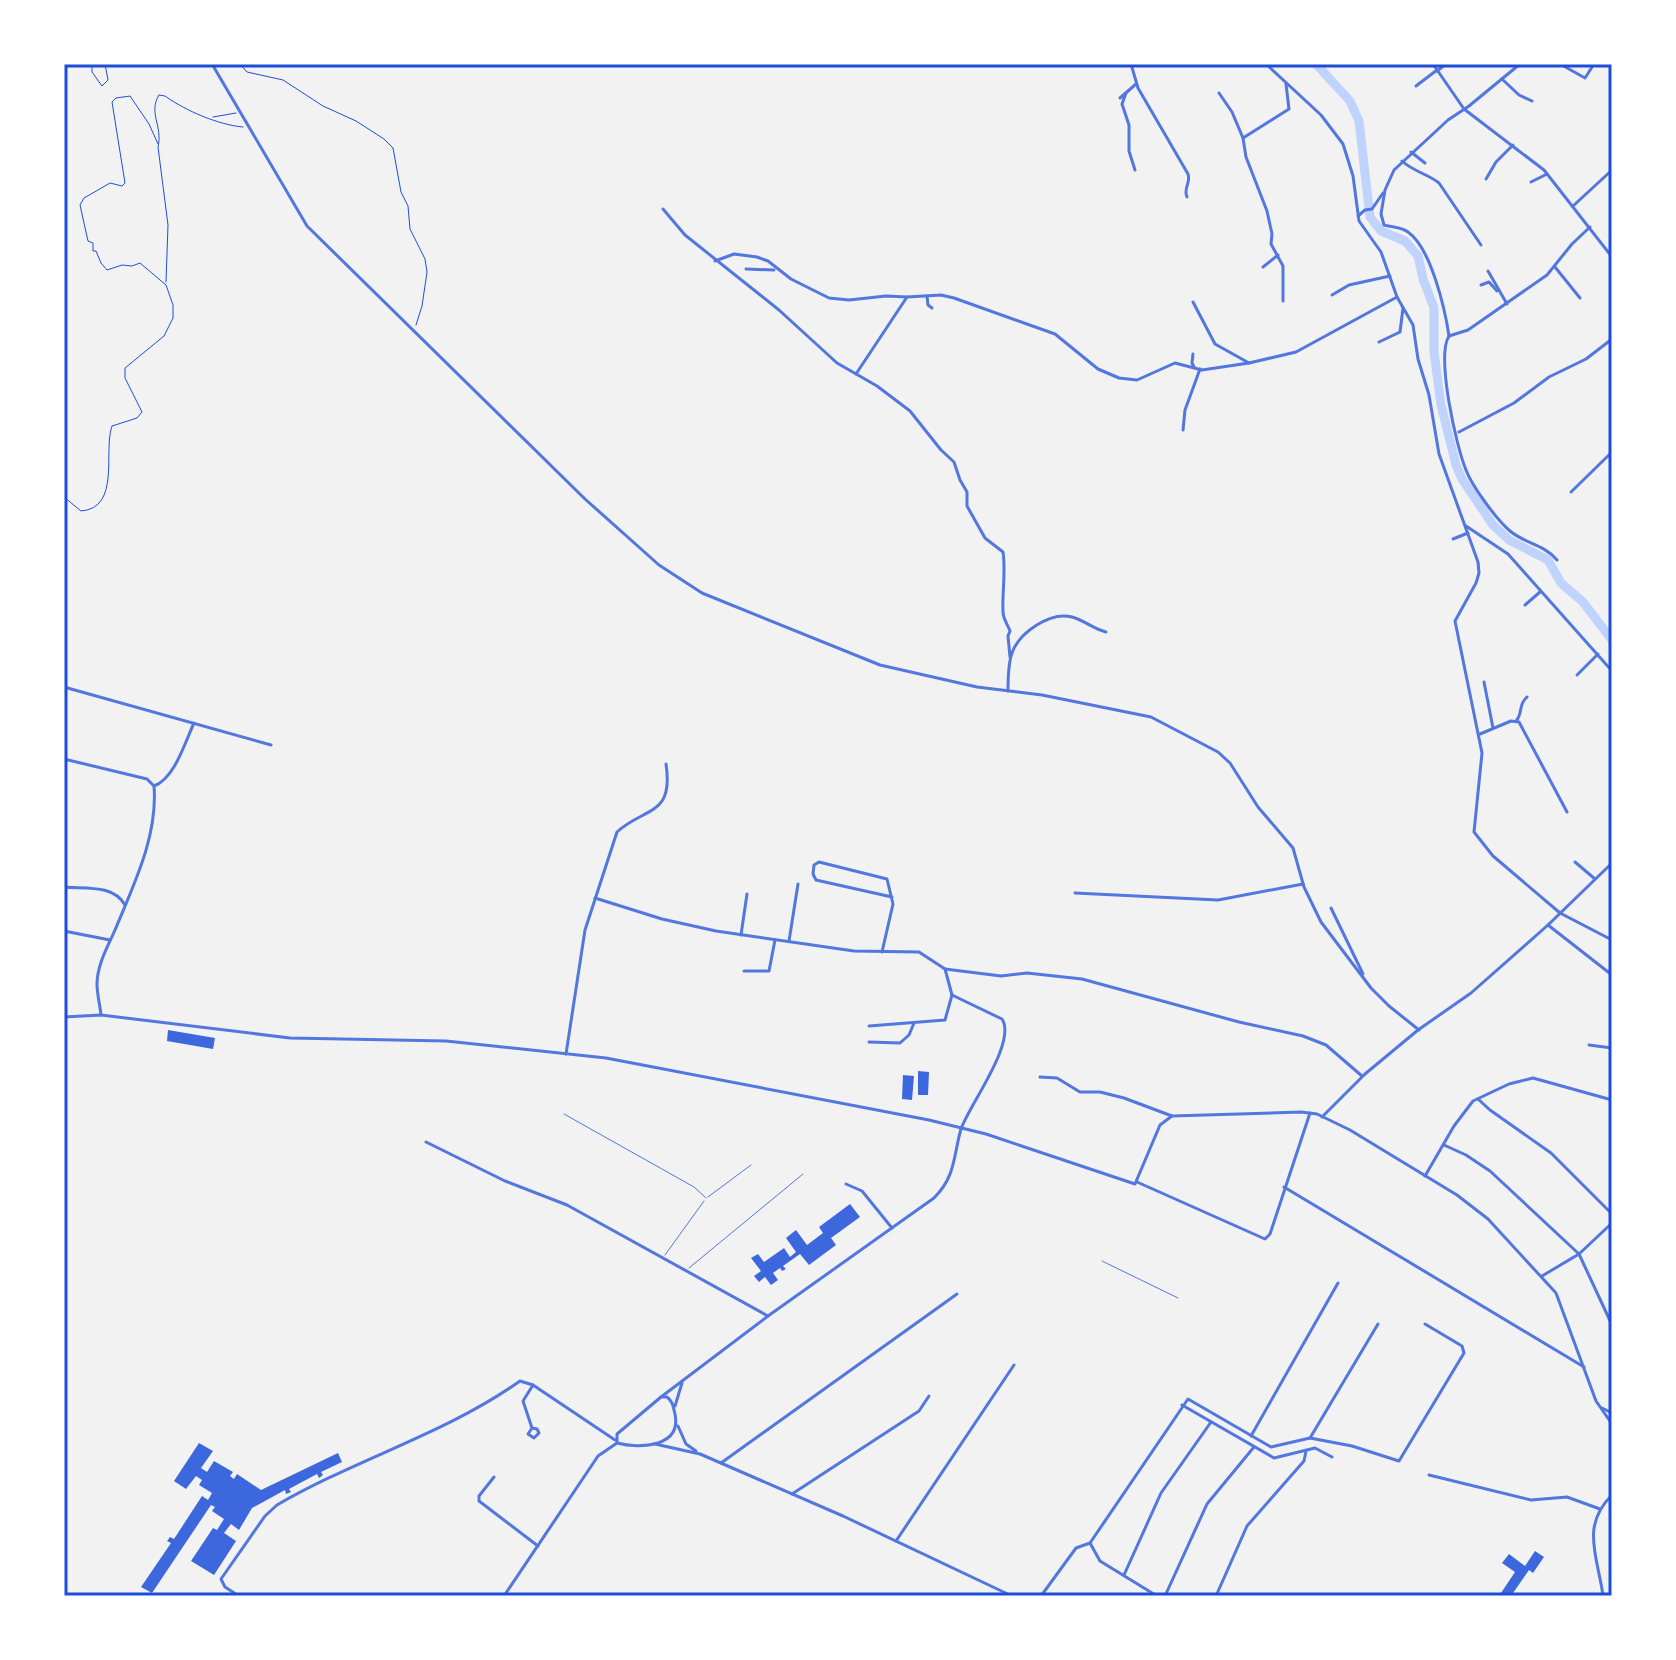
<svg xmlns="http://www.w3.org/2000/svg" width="1676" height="1660" viewBox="0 0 1676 1660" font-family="'Golos Text',sans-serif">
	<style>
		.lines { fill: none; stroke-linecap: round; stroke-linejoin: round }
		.river { stroke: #bfd3fe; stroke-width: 9 }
		.building { fill: #3d67dc }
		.path { stroke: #1d4ed8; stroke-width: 1 }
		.service { stroke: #5277de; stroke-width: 1 }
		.minor { stroke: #5277de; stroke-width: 3 }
		.tertiary { stroke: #5277de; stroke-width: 3 }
		.neatline { fill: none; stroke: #1d4ed8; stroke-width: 3 }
	</style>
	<rect width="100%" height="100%" fill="#f2f2f2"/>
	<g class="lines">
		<!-- river -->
		<path class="river" d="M1316,64L1350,101L1359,121L1370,217L1381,231L1405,241L1418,256L1423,279L1434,308V352L1441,405L1456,465L1462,479L1493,525L1509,540L1548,560L1561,583L1583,602L1612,640"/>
	</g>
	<!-- building -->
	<g class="building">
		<path d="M168,1030L215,1038L213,1049L167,1041Z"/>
		<path d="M918,1071L929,1072L928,1095H918Z"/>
		<path d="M903,1075L914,1076L912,1100L902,1099Z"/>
		<path d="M850,1204L860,1217L831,1238L836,1245L809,1265L800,1254L783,1266L786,1269L782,1271L780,1268L773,1273L778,1280L771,1285L765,1277L759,1282L754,1276L761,1271L751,1258L758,1254L764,1262L784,1248L790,1257L796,1252L786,1238L796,1230L807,1245L823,1233L819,1227Z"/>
		<path d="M199,1443L213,1451L201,1468L207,1472L214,1461L233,1472L230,1476L234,1479L237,1474L261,1490L338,1453L342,1462L321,1472L323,1475L319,1478L317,1474L289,1489L291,1492L286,1494L285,1490L252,1508L239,1530L231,1524L224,1533L236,1541L214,1575L191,1561L213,1528L217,1530L224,1519L212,1511L215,1507L211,1505L152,1593L141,1587L171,1543L167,1541L170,1537L174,1539L202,1496L208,1500L212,1493L199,1485L202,1480L196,1476L186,1489L174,1481Z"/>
		<path d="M1535,1551L1544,1557L1533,1573L1529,1570L1511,1596H1499L1515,1572L1502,1563L1509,1554L1525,1566Z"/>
	</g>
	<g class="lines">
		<!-- path -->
		<g class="path">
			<path d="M92,64V72L102,86L108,80L105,64"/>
			<path d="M240,64L247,72L283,80L323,106L356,121L384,139L393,148L401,192L408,206L410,229L425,259L427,272L422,306L416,325"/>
			<path d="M64,65L65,64"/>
			<path d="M213,117L236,113"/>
			<path d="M166,282L168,225L158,147C163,126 148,113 159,95L165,96C186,111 219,125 243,127"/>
			<path d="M64,497L81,511C121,508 103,451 112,426L137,418L142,412L125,378V368L164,336L173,318V305L166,285L140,263L132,266L122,265L107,270L101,263L96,251H93V243L88,241L80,205L84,198L110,183L122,186L125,183L112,102L116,98L130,96L149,124L158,144"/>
		</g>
		<!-- service -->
		<g class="service">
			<path d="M564,1114L694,1187L706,1198"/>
			<path d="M708,1197L751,1165"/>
			<path d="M665,1255L704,1201"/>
			<path d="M1102,1261L1178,1298"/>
			<path d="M689,1268L803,1174"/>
		</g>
		<!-- minor -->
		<g class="minor">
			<path d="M212,64L307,226L585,499L659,565L702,593L880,665L977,687L1042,695L1151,717L1218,752L1230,763L1258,807L1293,848L1304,887L1321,922L1371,988L1389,1006L1419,1030"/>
			<path d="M1131,64L1138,88L1188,174C1191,183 1183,188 1187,197"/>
			<path d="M1560,64L1585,78L1594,64"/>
			<path d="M1437,71L1446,64"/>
			<path d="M1502,79L1519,95L1532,101"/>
			<path d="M1416,86L1437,70"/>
			<path d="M1126,93L1122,104L1129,125V151L1135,170"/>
			<path d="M1219,93L1232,112L1243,138"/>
			<path d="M1120,98L1136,84"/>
			<path d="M1411,152L1425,163"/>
			<path d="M1402,161C1414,172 1428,174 1439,183L1481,245"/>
			<path d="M1486,179L1496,162L1513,145"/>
			<path d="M1531,182L1547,174"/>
			<path d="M1573,206L1612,170"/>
			<path d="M663,209L685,235L779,310L837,363L877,386L910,411L941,450L954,462L960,480L967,492V506L985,538L1003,552C1006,572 1002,592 1003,612C1003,619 1008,625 1010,631L1008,636L1010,657"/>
			<path d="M1358,216L1365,210L1372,209L1383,193"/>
			<path d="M715,261L734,254L757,257L768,261L791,279L829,298L849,300L886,296L907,297L856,374"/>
			<path d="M1263,267L1278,255"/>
			<path d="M1555,267L1580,298"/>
			<path d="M746,269L774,270"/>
			<path d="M1488,271L1507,304"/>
			<path d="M1481,285L1489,282L1497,291"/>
			<path d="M1332,295L1349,285L1390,276"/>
			<path d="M927,296L928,305L932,308"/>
			<path d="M907,297L941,295L954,298L1055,334L1098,369L1119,378L1137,380L1175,363L1202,370L1249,363"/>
			<path d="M1283,301V266L1271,244L1272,234L1267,211L1246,157L1243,138L1289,109L1286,84"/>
			<path d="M1193,302L1215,344L1249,363L1296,352L1397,297"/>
			<path d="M1449,336C1445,309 1431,248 1408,232C1402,227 1392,227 1384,225L1381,214L1385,190L1394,170L1448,120L1469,106L1520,64"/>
			<path d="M1379,342L1400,332L1403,308"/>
			<path d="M1193,354L1192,363L1194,367"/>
			<path d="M1183,430L1185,410L1200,369"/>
			<path d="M1459,432L1514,403L1549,377L1586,359L1612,339"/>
			<path d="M1571,492L1612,452"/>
			<path d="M1466,526L1508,554L1612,671"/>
			<path d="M1453,539L1468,533"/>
			<path d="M1557,560C1545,545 1524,543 1510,531C1496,519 1472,486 1466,470C1456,446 1436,356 1449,336L1468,330L1547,275L1572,244L1590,227"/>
			<path d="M1611,578L1612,579"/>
			<path d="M1525,605L1540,592"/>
			<path d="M1577,675L1598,654"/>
			<path d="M1484,682L1493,728"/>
			<path d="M64,687L271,745"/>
			<path d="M1008,691C1008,679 1008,664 1012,653C1019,633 1050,611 1072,617C1084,620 1093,629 1106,632"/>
			<path d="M1516,721C1523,714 1518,704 1527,697"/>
			<path d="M1480,734L1511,721L1519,722L1567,812"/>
			<path d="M64,759L147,779L154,786"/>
			<path d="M1575,862L1595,879"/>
			<path d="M64,887C85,889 113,884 125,905"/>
			<path d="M1075,893L1218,900L1303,884"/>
			<path d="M595,898L662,919L716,931L854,951L919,952L945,969L952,995L1002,1019C1017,1042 970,1104 961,1129"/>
			<path d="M1331,908L1363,974"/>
			<path d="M1548,925L1612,975"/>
			<path d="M64,931L110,940"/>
			<path d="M741,935L747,894"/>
			<path d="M789,941L798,884"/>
			<path d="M882,952L893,904L887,879L819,862L814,865L813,874L816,880L892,897"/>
			<path d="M945,969L1001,976L1027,973L1082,979L1239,1022L1303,1036L1326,1045L1362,1076"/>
			<path d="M744,971H769L775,940"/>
			<path d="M101,1015C100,1005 97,994 97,984C97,965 108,946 115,930C134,884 158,836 154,786C175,778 185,742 194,723"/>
			<path d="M869,1026L945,1020L952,995"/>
			<path d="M869,1042L900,1043L909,1035L914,1023"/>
			<path d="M1589,1045L1612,1048"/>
			<path d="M566,1054L585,930L617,832C644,807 674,817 666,764"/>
			<path d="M1040,1077L1057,1078L1080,1092H1100L1124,1098L1172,1116"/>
			<path d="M1478,1099L1490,1110L1551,1153L1612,1214"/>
			<path d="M426,1142L505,1181L567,1205L768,1316"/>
			<path d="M1444,1145L1466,1155L1490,1171L1579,1254L1612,1223"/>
			<path d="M1425,1176L1454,1126L1473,1101L1509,1084L1533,1078L1612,1100"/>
			<path d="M1137,1182L1265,1239L1270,1234L1310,1113"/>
			<path d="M846,1184L862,1191L892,1228"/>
			<path d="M1284,1187L1584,1367"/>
			<path d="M1542,1276L1579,1254L1612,1325"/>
			<path d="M1182,1405L1274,1458L1315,1448L1332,1457"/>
			<path d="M1602,1408L1612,1413"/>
			<path d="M532,1428L537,1429L539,1433L534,1438L528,1434L532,1428L523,1401L533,1385"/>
			<path d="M1251,1436L1338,1283"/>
			<path d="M1310,1438L1378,1324"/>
			<path d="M721,1463L957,1294"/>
			<path d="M1429,1475L1531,1500L1567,1497L1600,1509"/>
			<path d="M494,1477L479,1496V1501L538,1546"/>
			<path d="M792,1494L919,1411L929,1396"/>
			<path d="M896,1541L1014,1365"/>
			<path d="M1090,1543L1100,1561L1157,1596"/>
			<path d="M1124,1575L1161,1493L1211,1422"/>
			<path d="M239,1596L225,1587L221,1579L265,1516L277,1505C356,1459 445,1434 520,1381L533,1385L615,1440"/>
			<path d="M1041,1596L1076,1548L1090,1543L1188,1399L1271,1447L1310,1438L1352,1446L1399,1461L1464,1353L1462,1346L1425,1324"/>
			<path d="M1165,1596L1207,1504L1254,1447"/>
			<path d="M1216,1596L1247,1526L1304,1461L1306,1451"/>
		</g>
		<!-- tertiary -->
		<g class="tertiary">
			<path d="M1266,64L1321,115L1343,144L1353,176L1359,221L1381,252L1397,297L1413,325L1418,359L1429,395L1439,454L1478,562L1479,573L1476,583L1455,621L1482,753L1474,832L1493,856L1560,913L1612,940"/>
			<path d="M1433,64L1464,109L1544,170L1612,257"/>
			<path d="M64,1017L101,1015L290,1038L446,1041L606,1058L929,1120L986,1134L1135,1184L1160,1125L1172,1116L1301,1112L1317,1114L1350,1130L1457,1195L1488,1219L1556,1293L1596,1401L1612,1424"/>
			<path d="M1322,1117L1365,1074L1418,1030L1471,993L1548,925L1612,863"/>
			<path d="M661,1397L768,1316L934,1198C956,1176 953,1157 961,1129"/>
			<path d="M661,1397H667C673,1402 673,1406 675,1414C682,1447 640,1449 617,1443V1434Z"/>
			<path d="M675,1406L682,1383"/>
			<path d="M678,1426L686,1444L696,1451"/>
			<path d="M655,1444L700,1454L843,1516L1012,1596"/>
			<path d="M504,1596L598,1456L617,1443"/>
			<path d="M1603,1596C1598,1557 1580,1526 1612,1495"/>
		</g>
	</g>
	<!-- border -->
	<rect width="1676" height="1660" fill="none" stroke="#ffffff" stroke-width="132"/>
	<rect x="66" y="66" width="1544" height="1528" class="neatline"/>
</svg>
